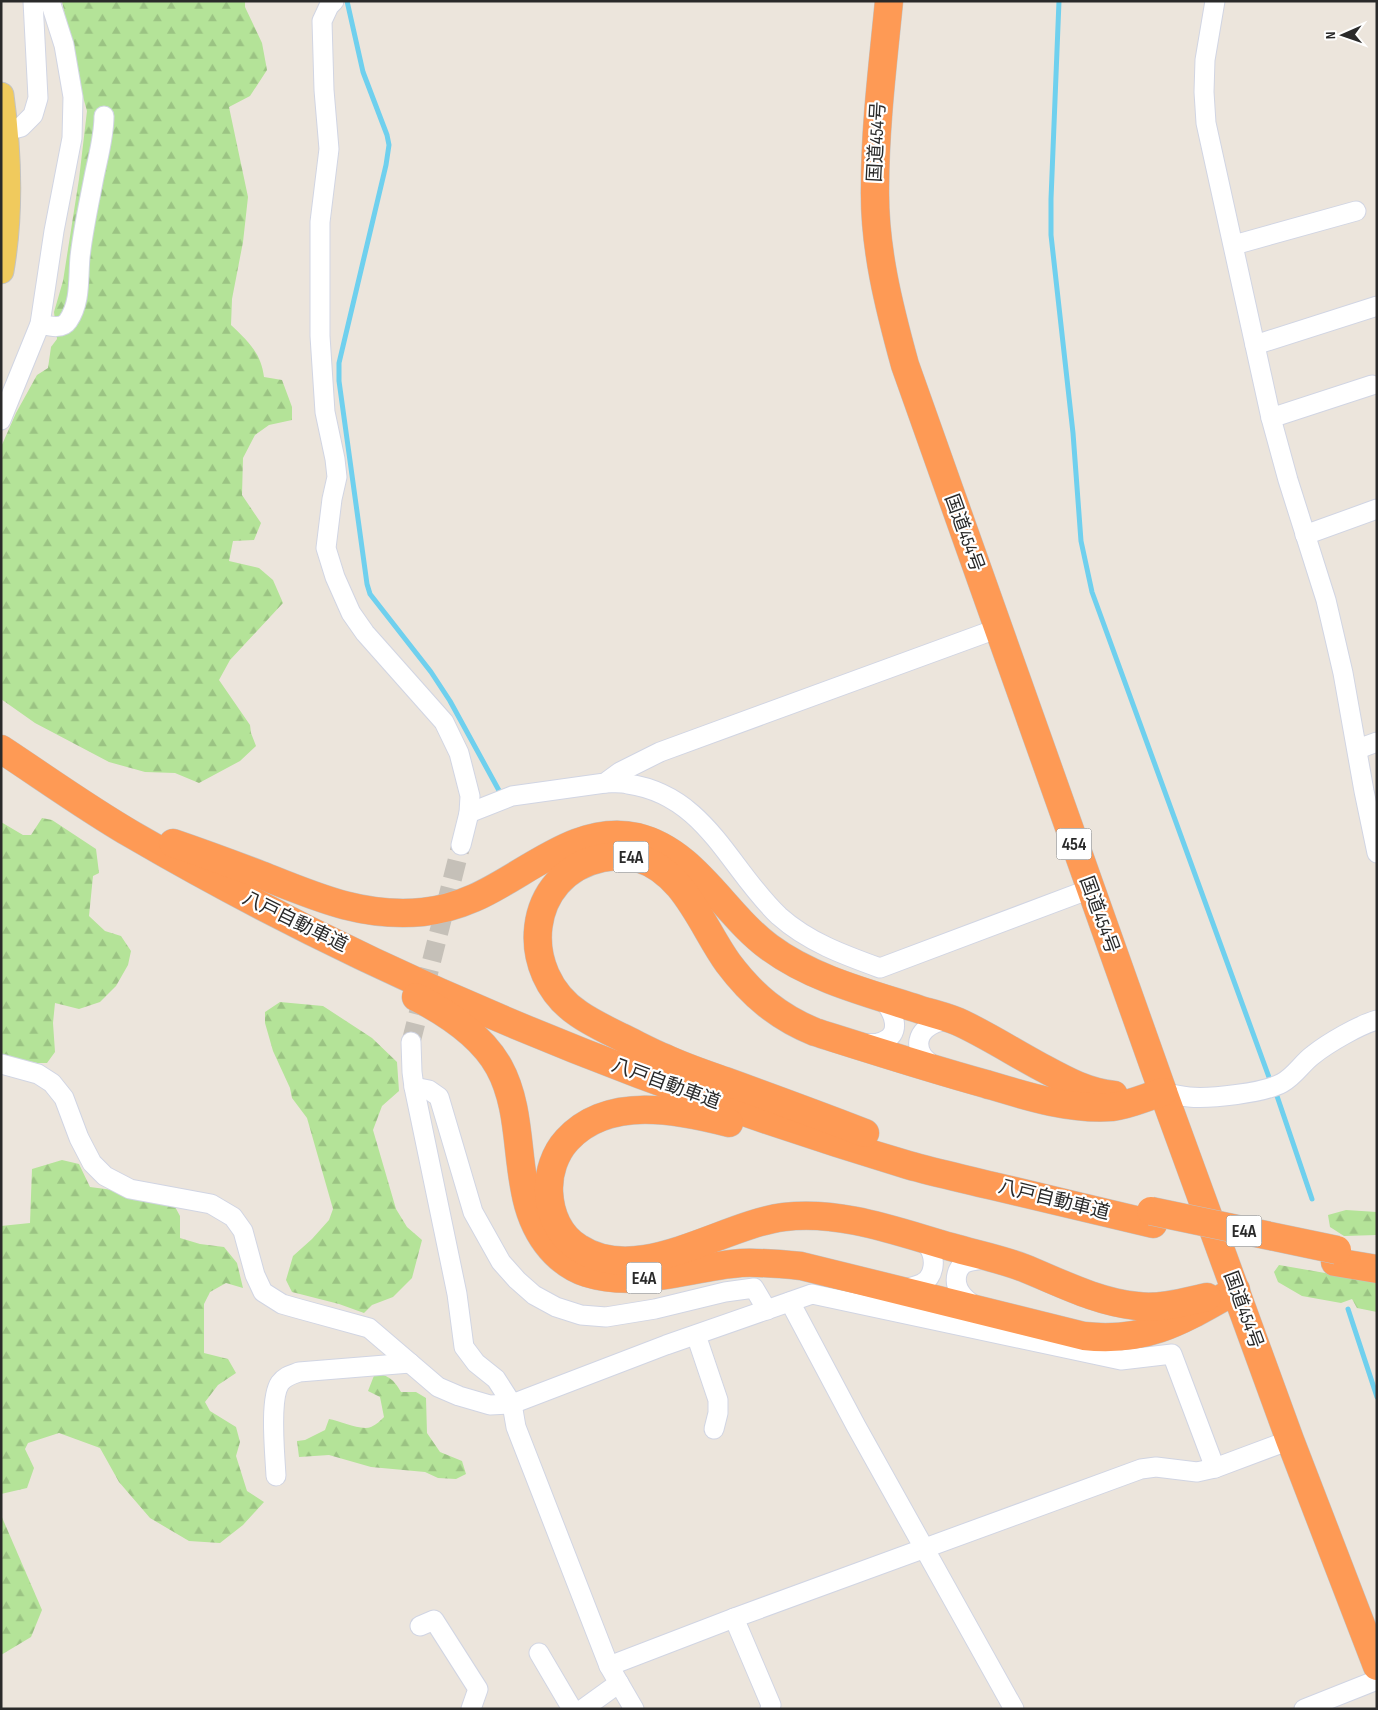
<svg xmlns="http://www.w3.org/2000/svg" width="1378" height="1710" viewBox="0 0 1378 1710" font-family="'Sofia Sans Condensed','Noto Sans JP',sans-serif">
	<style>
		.forest { fill: url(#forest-firs) }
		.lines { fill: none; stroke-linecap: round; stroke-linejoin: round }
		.stream { stroke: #6fd0ee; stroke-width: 5 }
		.minor-tunnel { stroke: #c5c0b8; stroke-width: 19; stroke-dasharray: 19 9; stroke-linecap: butt }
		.minor-casing { stroke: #d1d5e3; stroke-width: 21 }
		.major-casing { stroke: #c3c3c3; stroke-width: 27 }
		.highway-casing { stroke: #c3c3c3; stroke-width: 29 }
		.minor { stroke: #fff; stroke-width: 19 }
		.major { stroke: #f0ca5d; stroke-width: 25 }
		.highway { stroke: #fe9a55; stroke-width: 28 }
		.highway-bridge-casing { stroke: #c3c3c3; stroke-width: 29; stroke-linecap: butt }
		.highway-bridge { stroke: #fe9a55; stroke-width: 28 }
		.labels { text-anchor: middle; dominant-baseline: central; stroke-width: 4.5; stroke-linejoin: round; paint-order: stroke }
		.shield { fill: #fff; stroke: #6a6a6a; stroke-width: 1 }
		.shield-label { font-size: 18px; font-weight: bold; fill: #2a2a2a }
		.street-label { font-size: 19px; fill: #2a2a2a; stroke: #fff }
	</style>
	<defs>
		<pattern id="forest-firs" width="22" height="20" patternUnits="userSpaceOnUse" patternTransform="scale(1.25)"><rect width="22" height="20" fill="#b4e398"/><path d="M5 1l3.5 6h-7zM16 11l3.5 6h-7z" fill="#9bc383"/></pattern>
	</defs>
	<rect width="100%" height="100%" fill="#ece5dc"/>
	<!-- forest -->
	<g class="forest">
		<path d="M62,1H245V7L262,43L267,70L250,96L229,107L248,197L243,242L232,299L231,325C248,341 261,353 264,377L282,380L292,407V420L269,425L255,435L243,458L242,495L261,523L254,540L233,541L229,561L259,568L273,580L283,603L230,660L219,680L250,725L251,733L256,746L240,761L199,783L175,773L145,772L109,762L35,723L1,699V447L16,413L37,375L48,368L51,347L57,339L54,312L63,281L79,179L87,111L78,79Z"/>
		<path d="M42,818L52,820L96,849L99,873L93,876L89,916L105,931L121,936L131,951L128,965L116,986L100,1002L79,1009L55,1003L53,1023L55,1052L47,1063H37L1,1055V822L23,835H31Z"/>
		<path d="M280,1002L323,1006L372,1038L397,1062L399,1091L382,1106L373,1130L396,1209L407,1227L422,1240L412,1278L393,1297L372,1305L364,1313L339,1304L292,1292L286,1280L293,1256L312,1239L329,1220L333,1209L307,1118L292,1098L290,1088L273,1051L265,1023V1012Z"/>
		<path d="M62,1160L79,1164L90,1187L113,1190L174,1205L180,1216V1238L200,1244L224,1247L237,1263L243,1288L226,1283L210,1292L204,1304V1353L228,1359L236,1373L218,1385L205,1402L210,1411L236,1427L240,1442L236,1456L247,1491L264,1502L243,1525L220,1543L189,1541L150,1518L119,1482L100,1448L59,1433L28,1443L25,1449L34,1468L27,1488L1,1494V1226L30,1223L32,1169Z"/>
		<path d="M1346,1210L1377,1212V1235L1344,1236L1330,1227L1328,1215Z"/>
		<path d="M1279,1265L1377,1282V1312L1357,1308L1352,1299L1341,1303L1302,1296L1278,1282L1274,1272Z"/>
		<path d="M375,1373C390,1376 394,1380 401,1392H416L426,1398L427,1433L440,1452L462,1461L466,1474L456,1479L438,1478L425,1472L371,1467L329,1455L299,1457L297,1441L305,1440L325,1430L329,1419C340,1421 361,1431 371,1427C376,1425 381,1420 384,1417L380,1397L368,1391Z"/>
		<path d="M1,1515L42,1610L31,1637L1,1655Z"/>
	</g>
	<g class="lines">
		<!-- stream -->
		<g class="stream">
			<path d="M347,1L363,72L387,135L389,145L386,165L339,363V381L367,584L370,594L431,672L450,701L502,796"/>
			<path d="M1059,1L1051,199V235L1073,433L1081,541L1092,592L1270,1080"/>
			<path d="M1277,1096L1312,1199"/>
			<path d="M1348,1309L1377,1397"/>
		</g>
		<!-- minor-tunnel -->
		<path class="minor-tunnel" d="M411,1042L461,845"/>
		<defs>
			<g id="minor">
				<path d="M334,1L329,6L322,21L324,90L329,149L320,222V336L325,412L335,459L337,477L332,499L326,548L335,577L351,613L365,633L444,722L459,753L470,796L469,813L461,845"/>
				<path d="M1215,1L1205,60L1204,92L1206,123L1271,418L1288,480L1326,600L1343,673L1364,791L1377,853"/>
				<path d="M6,131L21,127L33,115L38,98L33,1"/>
				<path d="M1234,245L1356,211"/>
				<path d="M40,324C49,326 62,330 68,321C81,302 78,278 80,257C83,230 89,203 94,177C98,157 104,137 104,116"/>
				<path d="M1255,345L1377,306"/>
				<path d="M1271,418L1372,385"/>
				<path d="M1,420L40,324L54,231L72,138L73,97L64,45L50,1"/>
				<path d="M1305,535L1377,509"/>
				<path d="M1358,749L1377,742"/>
				<path d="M605,783C613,783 621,782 628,784C706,795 729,869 779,916C808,942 844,955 880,968L1090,889"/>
				<path d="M469,813L512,796L605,783L620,772L660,752L999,628"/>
				<path d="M411,1042L412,1072L414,1087L457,1294L464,1347L476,1363L496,1379L512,1404L516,1427L609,1666L634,1709"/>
				<path d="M862,1044C867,1043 873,1044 878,1043C906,1036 893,1009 879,996"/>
				<path d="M1,1064L38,1074L52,1083L64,1098L79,1138L92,1163L105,1176L130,1189L211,1204L233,1217L243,1231L255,1275L263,1292L282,1304L296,1308L369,1328L438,1387L459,1396L490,1405L512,1404L666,1345L812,1294L1121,1360L1172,1354L1215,1468"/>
				<path d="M937,1068C932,1064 926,1061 922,1055C910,1034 933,1019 952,1021"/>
				<path d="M414,1087L429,1090L439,1097L473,1212L501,1262L517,1280L534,1295L556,1307L581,1315L606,1317L655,1309L725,1292L754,1288L767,1310"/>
				<path d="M1163,1092C1171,1094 1180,1096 1189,1097C1210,1099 1264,1093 1282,1083C1295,1076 1302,1063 1313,1055C1328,1043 1359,1025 1377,1020"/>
				<path d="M901,1289C908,1288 914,1287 921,1284C935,1278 937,1257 927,1245C925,1242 921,1240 918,1238"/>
				<path d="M790,1302L856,1426L1014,1709"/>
				<path d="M979,1308C966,1301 953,1290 957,1274C958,1270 960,1267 963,1264C970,1260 979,1260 987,1259"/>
				<path d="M696,1335L718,1400V1413L714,1429"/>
				<path d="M276,1476C275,1455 269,1399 280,1383C285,1376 291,1375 299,1372L410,1363"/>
				<path d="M734,1618L771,1705L770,1709"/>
				<path d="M420,1626L434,1620L478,1689L471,1709"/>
				<path d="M539,1653L572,1709"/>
				<path d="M609,1666L734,1618L1141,1469L1156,1467L1197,1472L1215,1468L1290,1440"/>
				<path d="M583,1709L619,1683"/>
				<path d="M1304,1709L1377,1680"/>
			</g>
			<path id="major" d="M1,95C9,153 11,213 1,271"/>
			<g id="highway">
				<path d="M889,1C883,63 875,126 875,188C874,248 889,307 905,365L1163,1092L1290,1440L1377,1666"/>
				<path d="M1,749C45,778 88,809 133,835C376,977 639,1084 908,1165C936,1173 965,1179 993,1186C1046,1199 1100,1211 1153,1224"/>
				<path d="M173,843C202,853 232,864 261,875C316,897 363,918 423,912C441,910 458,905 474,898C525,876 577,823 637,837C695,851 724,914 769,947C812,979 868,993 918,1009C933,1014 949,1017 963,1024C990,1037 1015,1053 1041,1067C1065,1080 1086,1092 1114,1095"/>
				<path d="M416,997C447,1013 482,1036 499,1067C531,1125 506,1203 555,1253C564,1262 574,1269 587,1273C638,1289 689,1267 741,1263C761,1262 781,1264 801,1266L1084,1336C1148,1343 1183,1320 1236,1290"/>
				<path d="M729,1123C679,1110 608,1095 567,1140C555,1153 548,1173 549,1192C550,1214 559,1236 579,1248C639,1287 721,1225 784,1217C841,1210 898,1232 951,1247C975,1254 1001,1259 1024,1268C1061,1283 1097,1302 1137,1306C1160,1309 1184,1302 1207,1297"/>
				<path d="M865,1133C818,1115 772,1098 725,1081C705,1074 684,1067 665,1058C650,1052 636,1044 621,1037C607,1030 592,1023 579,1014C517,973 525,874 602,858C613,856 627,855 638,858C685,872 702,927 728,963C752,995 778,1017 815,1032C872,1050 928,1068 986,1084C1026,1096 1069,1110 1112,1107C1130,1105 1146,1097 1163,1092"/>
				<path d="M1335,1262L1377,1269"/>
			</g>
		</defs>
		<!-- minor casing -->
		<use href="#minor" class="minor-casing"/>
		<!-- major casing -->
		<use href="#major" class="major-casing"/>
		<!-- highway casing -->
		<use href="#highway" class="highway-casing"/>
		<!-- minor -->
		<use href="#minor" class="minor"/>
		<!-- major -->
		<use href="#major" class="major"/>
		<!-- highway -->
		<use href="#highway" class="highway"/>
		<defs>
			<path id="highway-bridge" d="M1151,1211L1337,1250"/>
		</defs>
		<!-- highway-bridge casing -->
		<use href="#highway-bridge" class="highway-bridge-casing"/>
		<!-- highway-bridge -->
		<use href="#highway-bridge" class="highway-bridge"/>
	</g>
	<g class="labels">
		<!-- shield labels -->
		<g class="shield">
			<rect x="1056.5" y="828.5" width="35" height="31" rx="4"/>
			<rect x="613.5" y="841.5" width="35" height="31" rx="4"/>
			<rect x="1226.5" y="1215.5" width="35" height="31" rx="4"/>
			<rect x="626.5" y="1262.5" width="35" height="31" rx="4"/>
		</g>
		<g class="shield-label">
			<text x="1074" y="844">454</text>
			<text x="631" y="857">E4A</text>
			<text x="1244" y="1231">E4A</text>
			<text x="644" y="1278">E4A</text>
		</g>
		<!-- street labels -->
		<g class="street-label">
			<text transform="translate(877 142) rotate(-87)">国道454号</text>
			<text transform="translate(964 533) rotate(70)">国道454号</text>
			<text transform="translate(1099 915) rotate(70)">国道454号</text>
			<text transform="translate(295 922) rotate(26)">八戸自動車道</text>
			<text transform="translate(666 1084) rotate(20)">八戸自動車道</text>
			<text transform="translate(1054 1200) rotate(14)">八戸自動車道</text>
			<text transform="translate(1243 1310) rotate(70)">国道454号</text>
		</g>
	</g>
	<!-- border -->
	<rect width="1378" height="1710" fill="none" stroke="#2a2a2a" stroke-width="5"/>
	<!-- north arrow -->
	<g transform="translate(1343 35) rotate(268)" stroke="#ffffff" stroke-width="4" paint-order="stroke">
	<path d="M0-4L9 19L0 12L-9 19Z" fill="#2a2a2a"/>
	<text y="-8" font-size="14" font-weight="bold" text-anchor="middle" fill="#2a2a2a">N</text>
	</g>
</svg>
